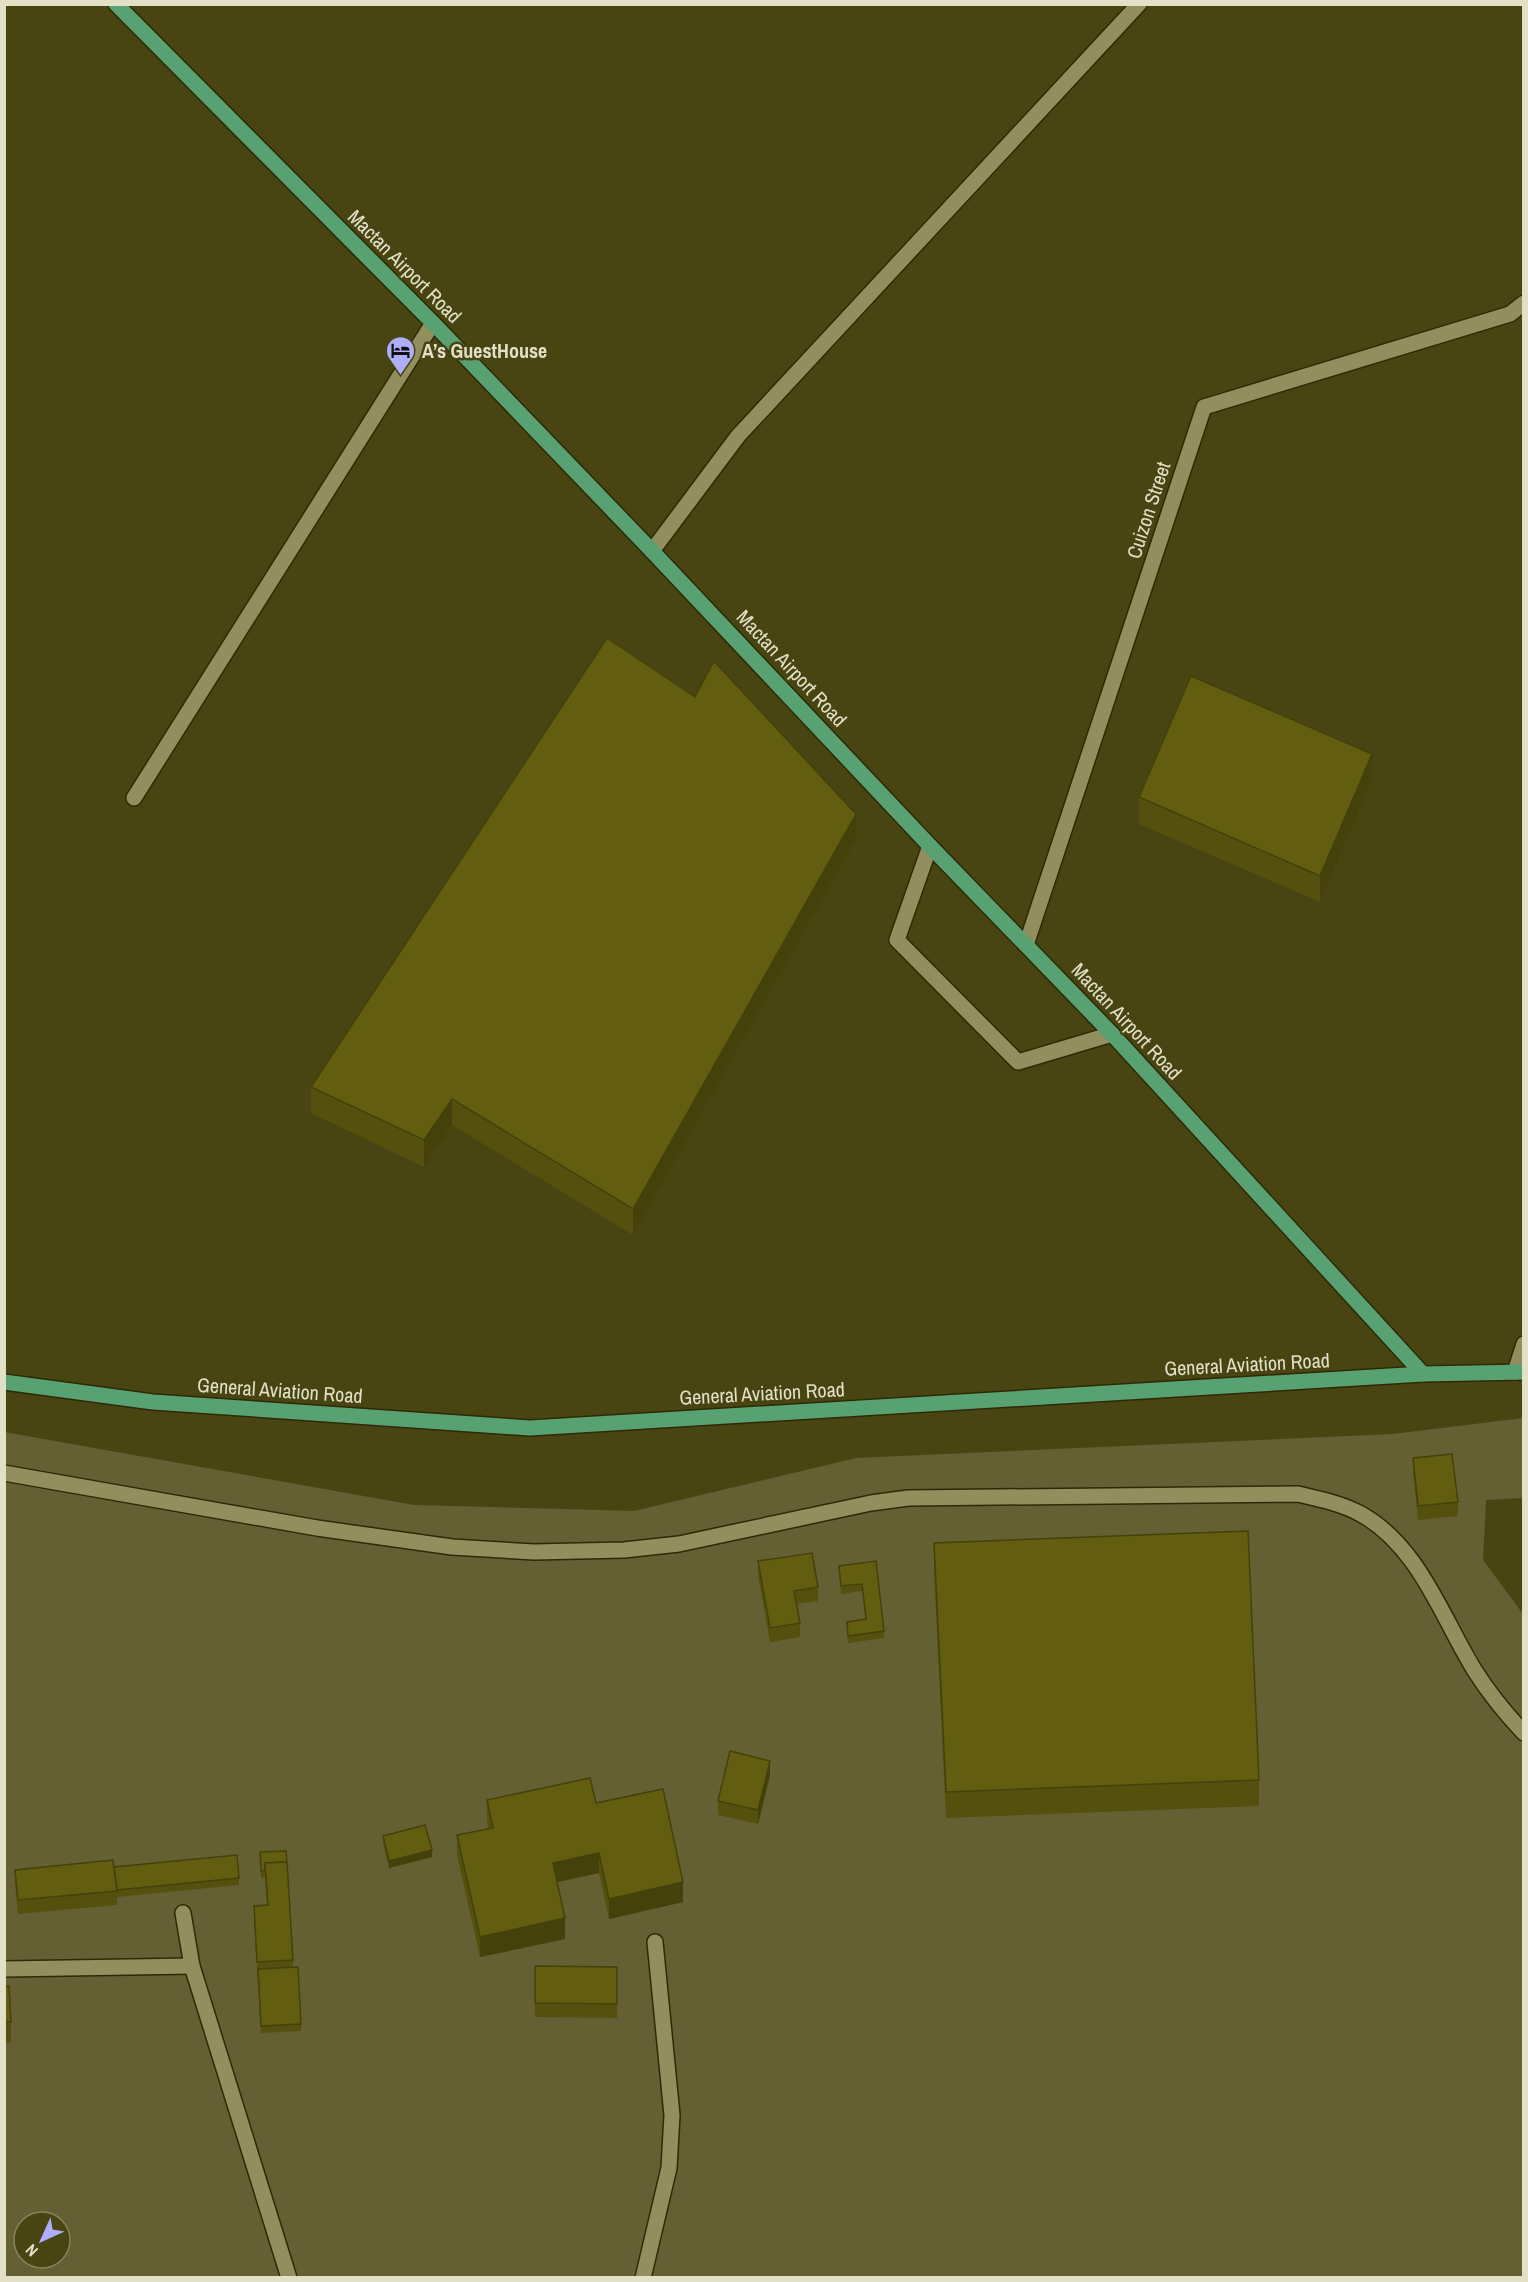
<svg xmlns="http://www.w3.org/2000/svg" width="1528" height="2282" viewBox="0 0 1528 2282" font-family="'Archivo Narrow',sans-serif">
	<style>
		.green { fill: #646034; fill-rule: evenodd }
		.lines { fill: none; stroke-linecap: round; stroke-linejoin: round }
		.minor-casing { stroke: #2e2a05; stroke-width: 18 }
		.major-casing { stroke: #2e2a05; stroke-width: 18 }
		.minor { stroke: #928e5d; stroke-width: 15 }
		.major { stroke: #58a173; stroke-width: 15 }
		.wall { fill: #55500e }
		.shaded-wall { fill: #45410b }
		.building { fill: #635d10; stroke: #45410b; stroke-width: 1.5 }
		.labels { text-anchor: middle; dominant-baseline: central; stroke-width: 5; stroke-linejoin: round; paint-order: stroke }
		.street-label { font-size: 20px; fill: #e2e1c7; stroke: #494513 }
		.poi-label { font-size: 20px; font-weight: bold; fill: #e2e1c7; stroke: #494513; text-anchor: start }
	</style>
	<rect width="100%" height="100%" fill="#494513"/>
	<!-- green -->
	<path class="green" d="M1523,1418V1498L1486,1500L1483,1560L1523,1614V2277H5L4,1432L414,1505L634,1511L856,1458L1393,1434ZM24,2222H60V2258H24Z"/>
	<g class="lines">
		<defs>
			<g id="minor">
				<path d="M652,551L738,436L1139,4"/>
				<path d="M134,798L433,323"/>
				<path d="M930,846L897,940L1018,1062L1112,1034"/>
				<path d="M1026,945L1204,407L1510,314L1524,303"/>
				<path d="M1515,1372L1524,1344"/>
				<path d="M4,1473L317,1528L452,1547L534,1552L624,1550L679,1544L871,1503L908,1498L1298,1494C1319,1499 1340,1503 1359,1513C1419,1545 1442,1618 1475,1671C1489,1693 1506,1714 1524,1733"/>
				<path d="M183,1913L192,1966L289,2278"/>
				<path d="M4,1969L192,1966"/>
				<path d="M643,2278L669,2168L672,2115L655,1942"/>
			</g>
			<g id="major">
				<path d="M116,4L433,323L652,551L930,846L1112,1034L1423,1374"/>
				<path d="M4,1382L153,1402L530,1428L1423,1374L1524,1372"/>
			</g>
		</defs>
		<!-- minor casing -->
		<use href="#minor" class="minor-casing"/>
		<!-- major casing -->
		<use href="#major" class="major-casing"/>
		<!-- minor -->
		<use href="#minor" class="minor"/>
		<!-- major -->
		<use href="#major" class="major"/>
	</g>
	<!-- wall -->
	<g class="wall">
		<path d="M1372,780L1320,902L1139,824V797Z"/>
		<path d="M856,840L633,1235L452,1125L424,1167L311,1113V1087Z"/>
		<path d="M1413,1458L1458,1502V1516L1418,1520L1413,1472Z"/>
		<path d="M934,1543L1259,1780V1806L946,1818L934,1570Z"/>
		<path d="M758,1561L818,1587V1601L796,1604L800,1623V1637L770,1642L758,1575Z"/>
		<path d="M876,1561L884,1631V1638L848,1643L847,1622L866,1619L862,1591L841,1594L839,1566Z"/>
		<path d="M770,1775L758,1824L718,1815V1801Z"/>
		<path d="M487,1800L596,1803L683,1902L609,1919L599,1873L557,1882L565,1939L480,1957L457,1855V1835L488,1829L487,1821Z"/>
		<path d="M383,1836L432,1857L389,1868L383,1843Z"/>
		<path d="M260,1852L293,1960V1967L301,2024V2031L261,2033L254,1920V1906L267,1905L265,1878H261Z"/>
		<path d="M114,1867L239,1878V1885L117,1897V1905L18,1914L15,1884V1870Z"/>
		<path d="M535,1966L617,1967V2018L535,2017Z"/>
		<path d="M4,1987L11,2022V2043H4Z"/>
	</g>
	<!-- shaded-wall -->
	<g class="shaded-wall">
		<path d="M1372,754V780L1320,902V876Z"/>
		<path d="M856,814V840L633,1235V1209Z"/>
		<path d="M452,1099V1125L424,1167V1140Z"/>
		<path d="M770,1761V1775L758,1824V1810Z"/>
		<path d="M432,1850V1857L389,1868V1861Z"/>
		<path d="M599,1853V1873L553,1883V1863Z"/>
		<path d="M683,1882V1902L609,1919V1899Z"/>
		<path d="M565,1918V1939L480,1957V1937Z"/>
	</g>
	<!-- building -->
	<g class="building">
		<path d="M607,638L695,697L714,661L856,814L633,1209L452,1099L424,1140L311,1087Z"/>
		<path d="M1191,676L1372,754L1320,876L1139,797Z"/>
		<path d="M1452,1454L1458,1502L1418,1506L1413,1458Z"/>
		<path d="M1248,1531L1259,1780L946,1792L934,1543Z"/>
		<path d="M812,1553L818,1587L794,1591L800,1623L770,1628L758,1561Z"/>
		<path d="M876,1561L884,1631L848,1636L847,1622L866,1619L862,1584L841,1586L839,1566Z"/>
		<path d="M730,1751L770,1761L758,1810L718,1801Z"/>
		<path d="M590,1778L596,1803L663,1789L683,1882L609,1899L599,1853L553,1863L565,1918L480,1937L457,1835L493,1828L487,1800Z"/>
		<path d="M425,1825L432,1850L389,1861L383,1836Z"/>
		<path d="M286,1851L287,1862L265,1863V1870L261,1871L260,1852Z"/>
		<path d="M237,1855L239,1878L117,1890L114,1867Z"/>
		<path d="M113,1860L117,1891L18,1900L15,1870Z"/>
		<path d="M287,1862L293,1960L257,1962L254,1906L268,1905L265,1863Z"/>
		<path d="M535,1966L617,1967V2004L535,2003Z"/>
		<path d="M298,1967L301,2024L261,2026L258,1969Z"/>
		<path d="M9,1986L11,2022H4V1987Z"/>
	</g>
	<!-- icons -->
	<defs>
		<symbol id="hotel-pin" viewBox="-11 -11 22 30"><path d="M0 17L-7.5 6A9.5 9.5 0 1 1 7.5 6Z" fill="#afaefa" stroke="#494513"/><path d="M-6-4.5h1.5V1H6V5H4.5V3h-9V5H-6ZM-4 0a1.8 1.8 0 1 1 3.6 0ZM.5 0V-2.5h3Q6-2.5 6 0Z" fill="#111"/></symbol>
	</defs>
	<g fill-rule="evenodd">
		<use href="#hotel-pin" x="384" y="334" width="33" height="45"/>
	</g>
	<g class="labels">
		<!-- street labels -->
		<g class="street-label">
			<text transform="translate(405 266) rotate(45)">Mactan Airport Road</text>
			<text transform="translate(1148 510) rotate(-72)">Cuizon Street</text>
			<text transform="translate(792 668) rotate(47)">Mactan Airport Road</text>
			<text transform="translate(1127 1021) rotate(47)">Mactan Airport Road</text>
			<text transform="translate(1247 1364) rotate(-3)">General Aviation Road</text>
			<text transform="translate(280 1390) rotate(4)">General Aviation Road</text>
			<text transform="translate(762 1393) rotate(-3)">General Aviation Road</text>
		</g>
		<!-- poi labels -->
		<g class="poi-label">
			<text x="422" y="350">A’s GuestHouse</text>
		</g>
	</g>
	<!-- border -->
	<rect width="1528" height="2282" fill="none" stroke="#e2e1c7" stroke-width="12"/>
	<!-- north arrow -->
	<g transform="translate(42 2240) rotate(225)"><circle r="28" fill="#494513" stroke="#86835b" stroke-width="1.5"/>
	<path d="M0-4.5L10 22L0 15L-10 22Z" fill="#afaefa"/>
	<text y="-9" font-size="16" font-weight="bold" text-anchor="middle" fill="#e2e1c7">N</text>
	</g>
</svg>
